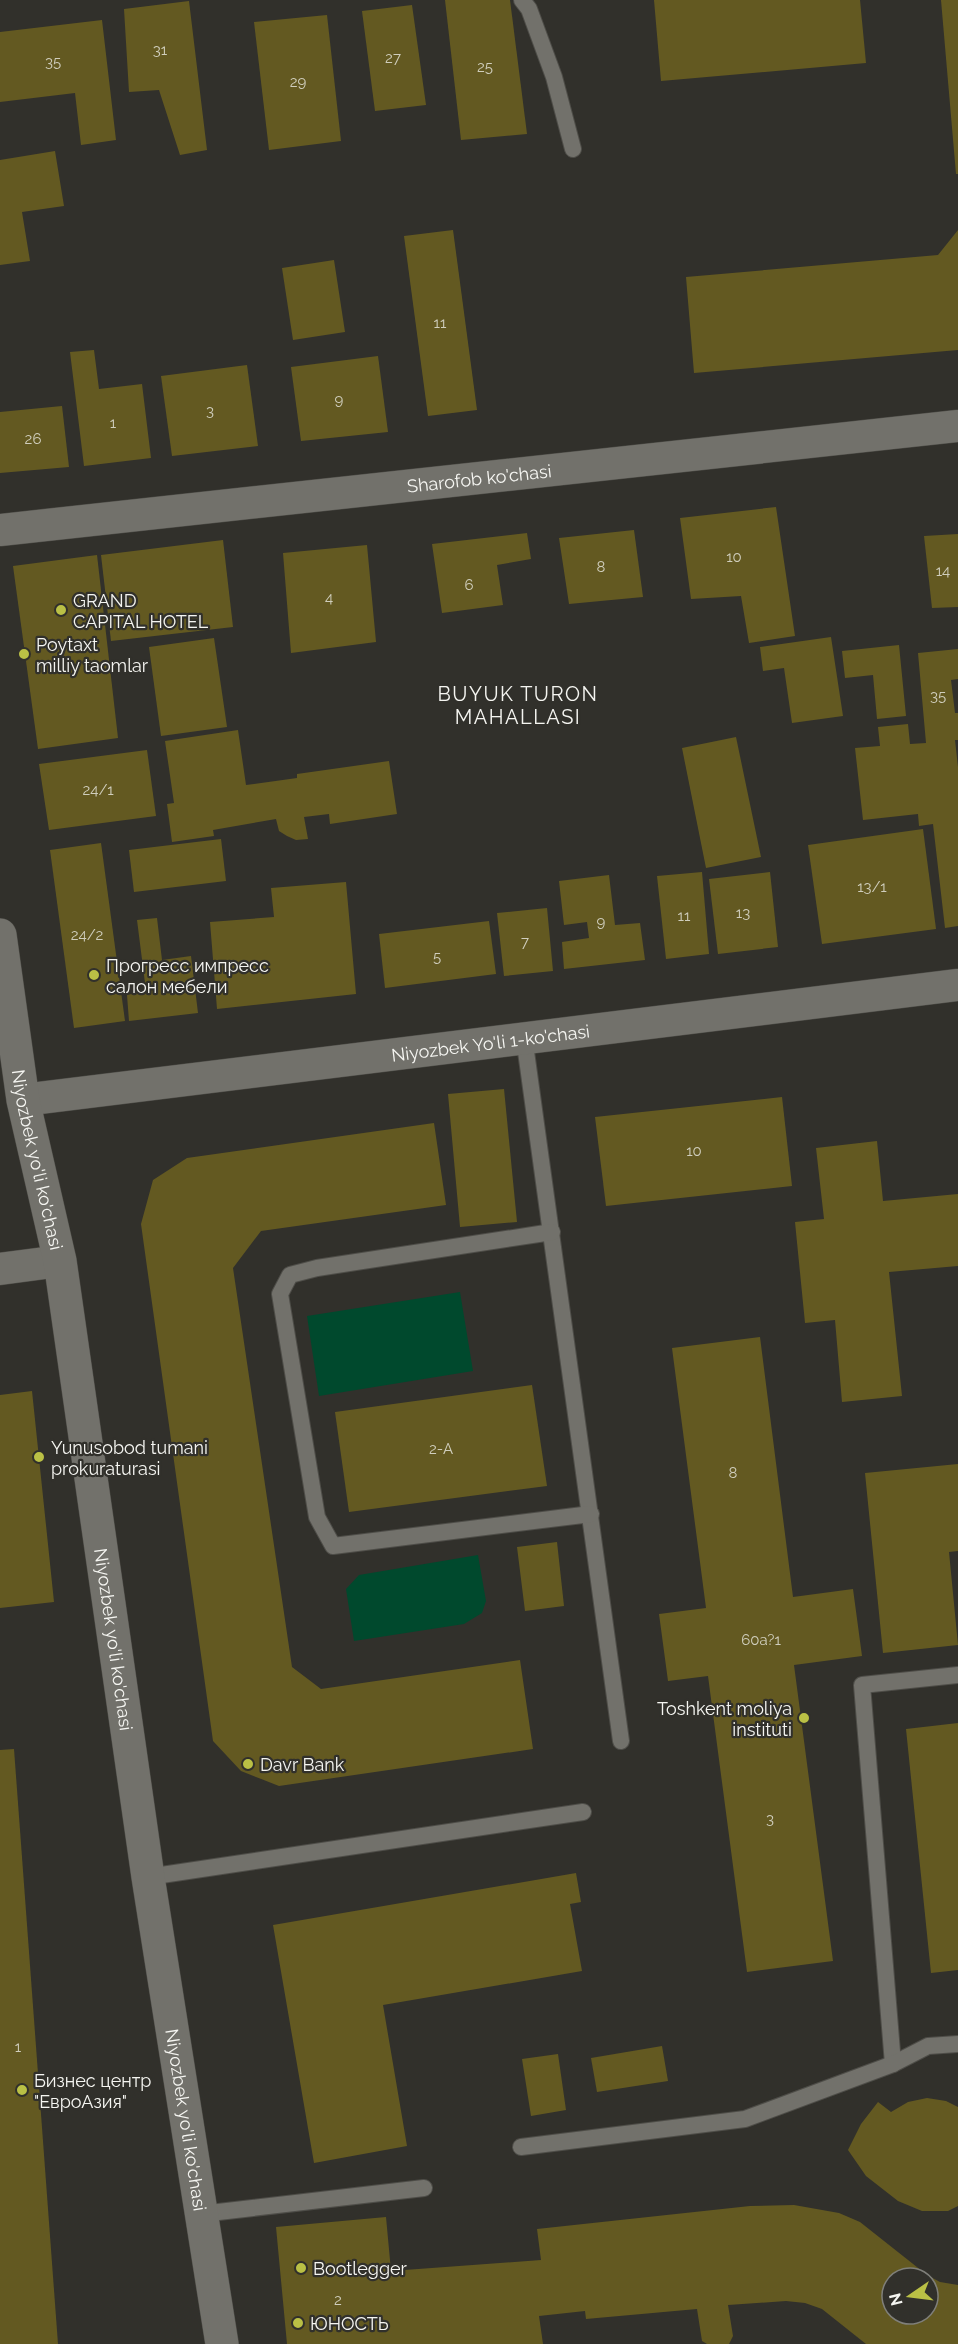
<svg xmlns="http://www.w3.org/2000/svg" width="958" height="2344" viewBox="0 0 958 2344" font-family="Raleway,sans-serif">
	<style>
		.green { fill: #00492d }
		.building { fill: #635921; fill-rule: evenodd }
		.lines { fill: none; stroke-linecap: round; stroke-linejoin: round }
		.lane-casing { stroke: #4e4d48; stroke-width: 18 }
		.street-casing { stroke: #4e4d48; stroke-width: 33 }
		.secondary-casing { stroke: #4e4d48; stroke-width: 34 }
		.lane { stroke: #72716b; stroke-width: 16 }
		.street { stroke: #72716b; stroke-width: 32 }
		.secondary { stroke: #72716b; stroke-width: 33 }
		.poi-dot { fill: #bac045; stroke: #31302b; stroke-width: 2 }
		.labels { text-anchor: middle; dominant-baseline: central; stroke-width: 4.5; stroke-linejoin: round; paint-order: stroke }
		.number-label { font-size: 15px; fill: #d0cebd }
		.street-label { font-size: 18px; fill: #f5f5f1; stroke: #31302b }
		.poi-label { font-size: 18px; fill: #f5f5f1; stroke: #31302b; text-anchor: start }
		.neighbourhood-label { font-size: 20px; letter-spacing: 1.5px; fill: #f5f5f1; stroke: #31302b }
	</style>
	<rect width="100%" height="100%" fill="#31302b"/>
	<!-- green -->
	<g class="green">
		<path d="M460,1292L473,1371L319,1396L307,1316Z"/>
		<path d="M478,1555L486,1601L482,1613L464,1624L354,1641L346,1589L359,1575Z"/>
	</g>
	<!-- building -->
	<g class="building">
		<path d="M445,0H510L527,134L461,140Z"/>
		<path d="M654,0H860L866,63L661,81Z"/>
		<path d="M941,0H958V174H956Z"/>
		<path d="M189,1L207,150L180,155L159,90L129,92L124,9Z"/>
		<path d="M412,5L426,105L375,111L362,11Z"/>
		<path d="M327,15L341,141L269,150L254,22Z"/>
		<path d="M102,20L116,140L81,145L75,93L0,102V32Z"/>
		<path d="M55,151L64,206L22,212L30,261L0,265V160Z"/>
		<path d="M453,230L477,410L428,416L404,236Z"/>
		<path d="M958,230V350L694,373L686,277L938,255Z"/>
		<path d="M334,260L345,332L293,340L282,268Z"/>
		<path d="M94,350L99,389L142,384L151,458L84,466L70,352Z"/>
		<path d="M378,356L388,432L301,441L291,367Z"/>
		<path d="M247,365L258,446L172,456L161,376Z"/>
		<path d="M62,406L69,467L0,473V412Z"/>
		<path d="M776,507L795,636L749,643L741,596L691,599L680,518Z"/>
		<path d="M634,530L643,597L569,604L559,538Z"/>
		<path d="M527,533L531,559L497,565L503,605L442,613L432,544Z"/>
		<path d="M958,534V607L932,608L924,536Z"/>
		<path d="M223,540L233,627L111,641L101,555Z"/>
		<path d="M367,545L376,642L291,653L283,553Z"/>
		<path d="M97,555L118,738L38,749L13,566Z"/>
		<path d="M831,637L843,716L792,723L784,668L763,671L760,647Z"/>
		<path d="M214,638L227,727L161,736L149,647Z"/>
		<path d="M899,645L906,716L877,719L873,675L845,678L842,651Z"/>
		<path d="M958,649V679L951,680L955,713H958V740H955L958,767V926L945,928L933,824L919,826L918,814L863,820L855,748L880,746L878,727L908,724L910,744L926,743L918,653Z"/>
		<path d="M238,730L246,785L297,778V774L389,761L397,814L330,824L329,814L304,817L308,839L296,840L287,836L279,831L276,819L213,830L214,836L172,842L167,804L174,803L165,741Z"/>
		<path d="M736,737L761,857L706,868L682,748Z"/>
		<path d="M147,750L156,816L49,830L39,764Z"/>
		<path d="M923,829L936,929L822,944L808,845Z"/>
		<path d="M221,839L226,881L134,892L129,850Z"/>
		<path d="M101,843L125,1021L74,1028L50,850Z"/>
		<path d="M702,872L709,954L666,959L657,876Z"/>
		<path d="M770,872L778,947L718,954L709,879Z"/>
		<path d="M609,875L615,925L640,923L645,960L564,969L562,942L589,938L587,922L564,925L559,881Z"/>
		<path d="M346,882L356,994L217,1009L210,922L274,917L271,888Z"/>
		<path d="M547,908L553,971L504,976L497,913Z"/>
		<path d="M157,918L162,960L191,956L198,1013L129,1021L127,995L146,991L137,920Z"/>
		<path d="M489,921L496,974L385,988L379,934Z"/>
		<path d="M504,1089L517,1222L460,1227L448,1094Z"/>
		<path d="M782,1097L792,1186L606,1206L595,1117Z"/>
		<path d="M434,1123L446,1205L261,1231L233,1268L292,1667L321,1689L520,1660L533,1749L279,1786L241,1771L213,1741L141,1224L153,1180L187,1158Z"/>
		<path d="M877,1141L883,1201L958,1194V1266L889,1272L902,1396L842,1402L835,1320L805,1323L795,1222L824,1219L816,1148Z"/>
		<path d="M760,1337L793,1597L853,1589L862,1656L794,1665L833,1961L747,1972L708,1676L668,1681L659,1614L706,1608L672,1348Z"/>
		<path d="M532,1385L547,1486L349,1512L335,1412Z"/>
		<path d="M32,1391L54,1602L0,1608V1395Z"/>
		<path d="M958,1464V1551L949,1552L958,1645L883,1653L865,1473Z"/>
		<path d="M557,1542L564,1606L525,1611L517,1547Z"/>
		<path d="M958,1723V1970L931,1973L906,1729Z"/>
		<path d="M14,1749L58,2344H0V1750Z"/>
		<path d="M576,1873L581,1902L570,1904L582,1971L383,2005L407,2146L314,2163L273,1925Z"/>
		<path d="M662,2046L668,2081L597,2092L591,2058Z"/>
		<path d="M558,2054L566,2110L531,2116L522,2059Z"/>
		<path d="M927,2098L946,2101L958,2107V2206L948,2211H922L898,2201L866,2176L848,2150L861,2124L878,2102L891,2112L908,2102Z"/>
		<path d="M794,2205L839,2213L860,2222L927,2275L940,2282L958,2285V2344H866L822,2309L805,2303L786,2301L728,2305L733,2336L729,2344H707L702,2341L697,2309L586,2319L585,2311L539,2316L543,2344H287L276,2227L386,2217L391,2271L541,2260L537,2229L750,2206ZM892,2278H928V2314H892Z"/>
	</g>
	<g class="lines">
		<defs>
			<g id="lane">
				<path d="M522,0L529,9L554,77L573,149"/>
				<path d="M524,1037L621,1741"/>
				<path d="M552,1232L317,1268L290,1275L280,1294L317,1517L333,1546L591,1514"/>
				<path d="M148,1877L583,1812"/>
				<path d="M893,2064L862,1685L958,1675"/>
				<path d="M521,2147L745,2119L893,2064L928,2046L958,2044"/>
				<path d="M201,2214L424,2188"/>
			</g>
			<g id="street">
				<path id="s1" d="M0,530L958,426"/>
				<path id="s2" d="M23,1100L958,985"/>
				<path d="M0,1269L60,1261"/>
			</g>
			<g id="secondary">
				<path id="s3" d="M0,935L23,1100L60,1261L148,1877L222,2344"/>
			</g>
		</defs>
		<!-- lane casing -->
		<use href="#lane" class="lane-casing"/>
		<!-- street casing -->
		<use href="#street" class="street-casing"/>
		<!-- secondary casing -->
		<use href="#secondary" class="secondary-casing"/>
		<!-- lane -->
		<use href="#lane" class="lane"/>
		<!-- street -->
		<use href="#street" class="street"/>
		<!-- secondary -->
		<use href="#secondary" class="secondary"/>
	</g>
	<!-- markers -->
	<g class="poi-dot">
		<circle cx="61" cy="610" r="6"/>
		<circle cx="24" cy="654" r="6"/>
		<circle cx="94" cy="975" r="6"/>
		<circle cx="39" cy="1457" r="6"/>
		<circle cx="804" cy="1718" r="6"/>
		<circle cx="248" cy="1764" r="6"/>
		<circle cx="22" cy="2090" r="6"/>
		<circle cx="301" cy="2268" r="6"/>
		<circle cx="298" cy="2323" r="6"/>
	</g>
	<g class="labels">
		<!-- number labels -->
		<g class="number-label">
			<text x="160" y="50">31</text>
			<text x="393" y="58">27</text>
			<text x="53" y="62">35</text>
			<text x="485" y="67">25</text>
			<text x="298" y="82">29</text>
			<text x="440" y="323">11</text>
			<text x="339" y="400">9</text>
			<text x="210" y="411">3</text>
			<text x="113" y="423">1</text>
			<text x="33" y="439">26</text>
			<text x="734" y="557">10</text>
			<text x="601" y="567">8</text>
			<text x="943" y="571">14</text>
			<text x="469" y="585">6</text>
			<text x="329" y="598">4</text>
			<text x="938" y="696">35</text>
			<text x="98" y="790">24/1</text>
			<text x="872" y="887">13/1</text>
			<text x="743" y="913">13</text>
			<text x="684" y="916">11</text>
			<text x="601" y="922">9</text>
			<text x="87" y="935">24/2</text>
			<text x="525" y="942">7</text>
			<text x="437" y="957">5</text>
			<text x="694" y="1151">10</text>
			<text x="441" y="1449">2-A</text>
			<text x="733" y="1473">8</text>
			<text x="761" y="1640">60a?1</text>
			<text x="770" y="1819">3</text>
			<text x="18" y="2047">1</text>
			<text x="338" y="2300">2</text>
		</g>
		<!-- street labels -->
		<g class="street-label">
			<text stroke="none"><textPath href="#s1" startOffset="482">Sharofob ko'chasi</textPath></text>
			<text stroke="none"><textPath href="#s2" startOffset="471">Niyozbek Yo'li 1-ko'chasi</textPath></text>
			<text stroke="none"><textPath href="#s3" startOffset="228">Niyozbek yo'li ko'chasi</textPath></text>
			<text stroke="none"><textPath href="#s3" startOffset="714">Niyozbek yo'li ko'chasi</textPath></text>
			<text stroke="none"><textPath href="#s3" startOffset="1200">Niyozbek yo'li ko'chasi</textPath></text>
		</g>
		<!-- poi labels -->
		<g class="poi-label">
			<text x="73" y="600">GRAND<tspan x="73" dy="21">CAPITAL HOTEL</tspan></text>
			<text x="36" y="644">Poytaxt<tspan x="36" dy="21">milliy taomlar</tspan></text>
			<text x="106" y="965">Прогресс импресс<tspan x="106" dy="21">салон мебели</tspan></text>
			<text x="51" y="1447">Yunusobod tumani<tspan x="51" dy="21">prokuraturasi</tspan></text>
			<text x="792" y="1708" text-anchor="end">Toshkent moliya<tspan x="792" dy="21">instituti</tspan></text>
			<text x="260" y="1764">Davr Bank</text>
			<text x="34" y="2080">Бизнес центр<tspan x="34" dy="21">"ЕвроАзия"</tspan></text>
			<text x="313" y="2268">Bootlegger</text>
			<text x="310" y="2323">ЮНОСТЬ</text>
		</g>
		<!-- neighbourhood labels -->
		<g class="neighbourhood-label">
			<text x="518" y="694">BUYUK TURON<tspan x="518" dy="23">MAHALLASI</tspan></text>
		</g>
	</g>
	<!-- north arrow -->
	<g transform="translate(910 2296) rotate(256)"><circle r="28" fill="#31302b" stroke="#7f7f7a" stroke-width="1.5"/>
	<path d="M0-4.5L10 22L0 15L-10 22Z" fill="#bac045"/>
	<text y="-9" font-size="16" font-weight="bold" text-anchor="middle" fill="#f5f5f1">N</text>
	</g>
</svg>
